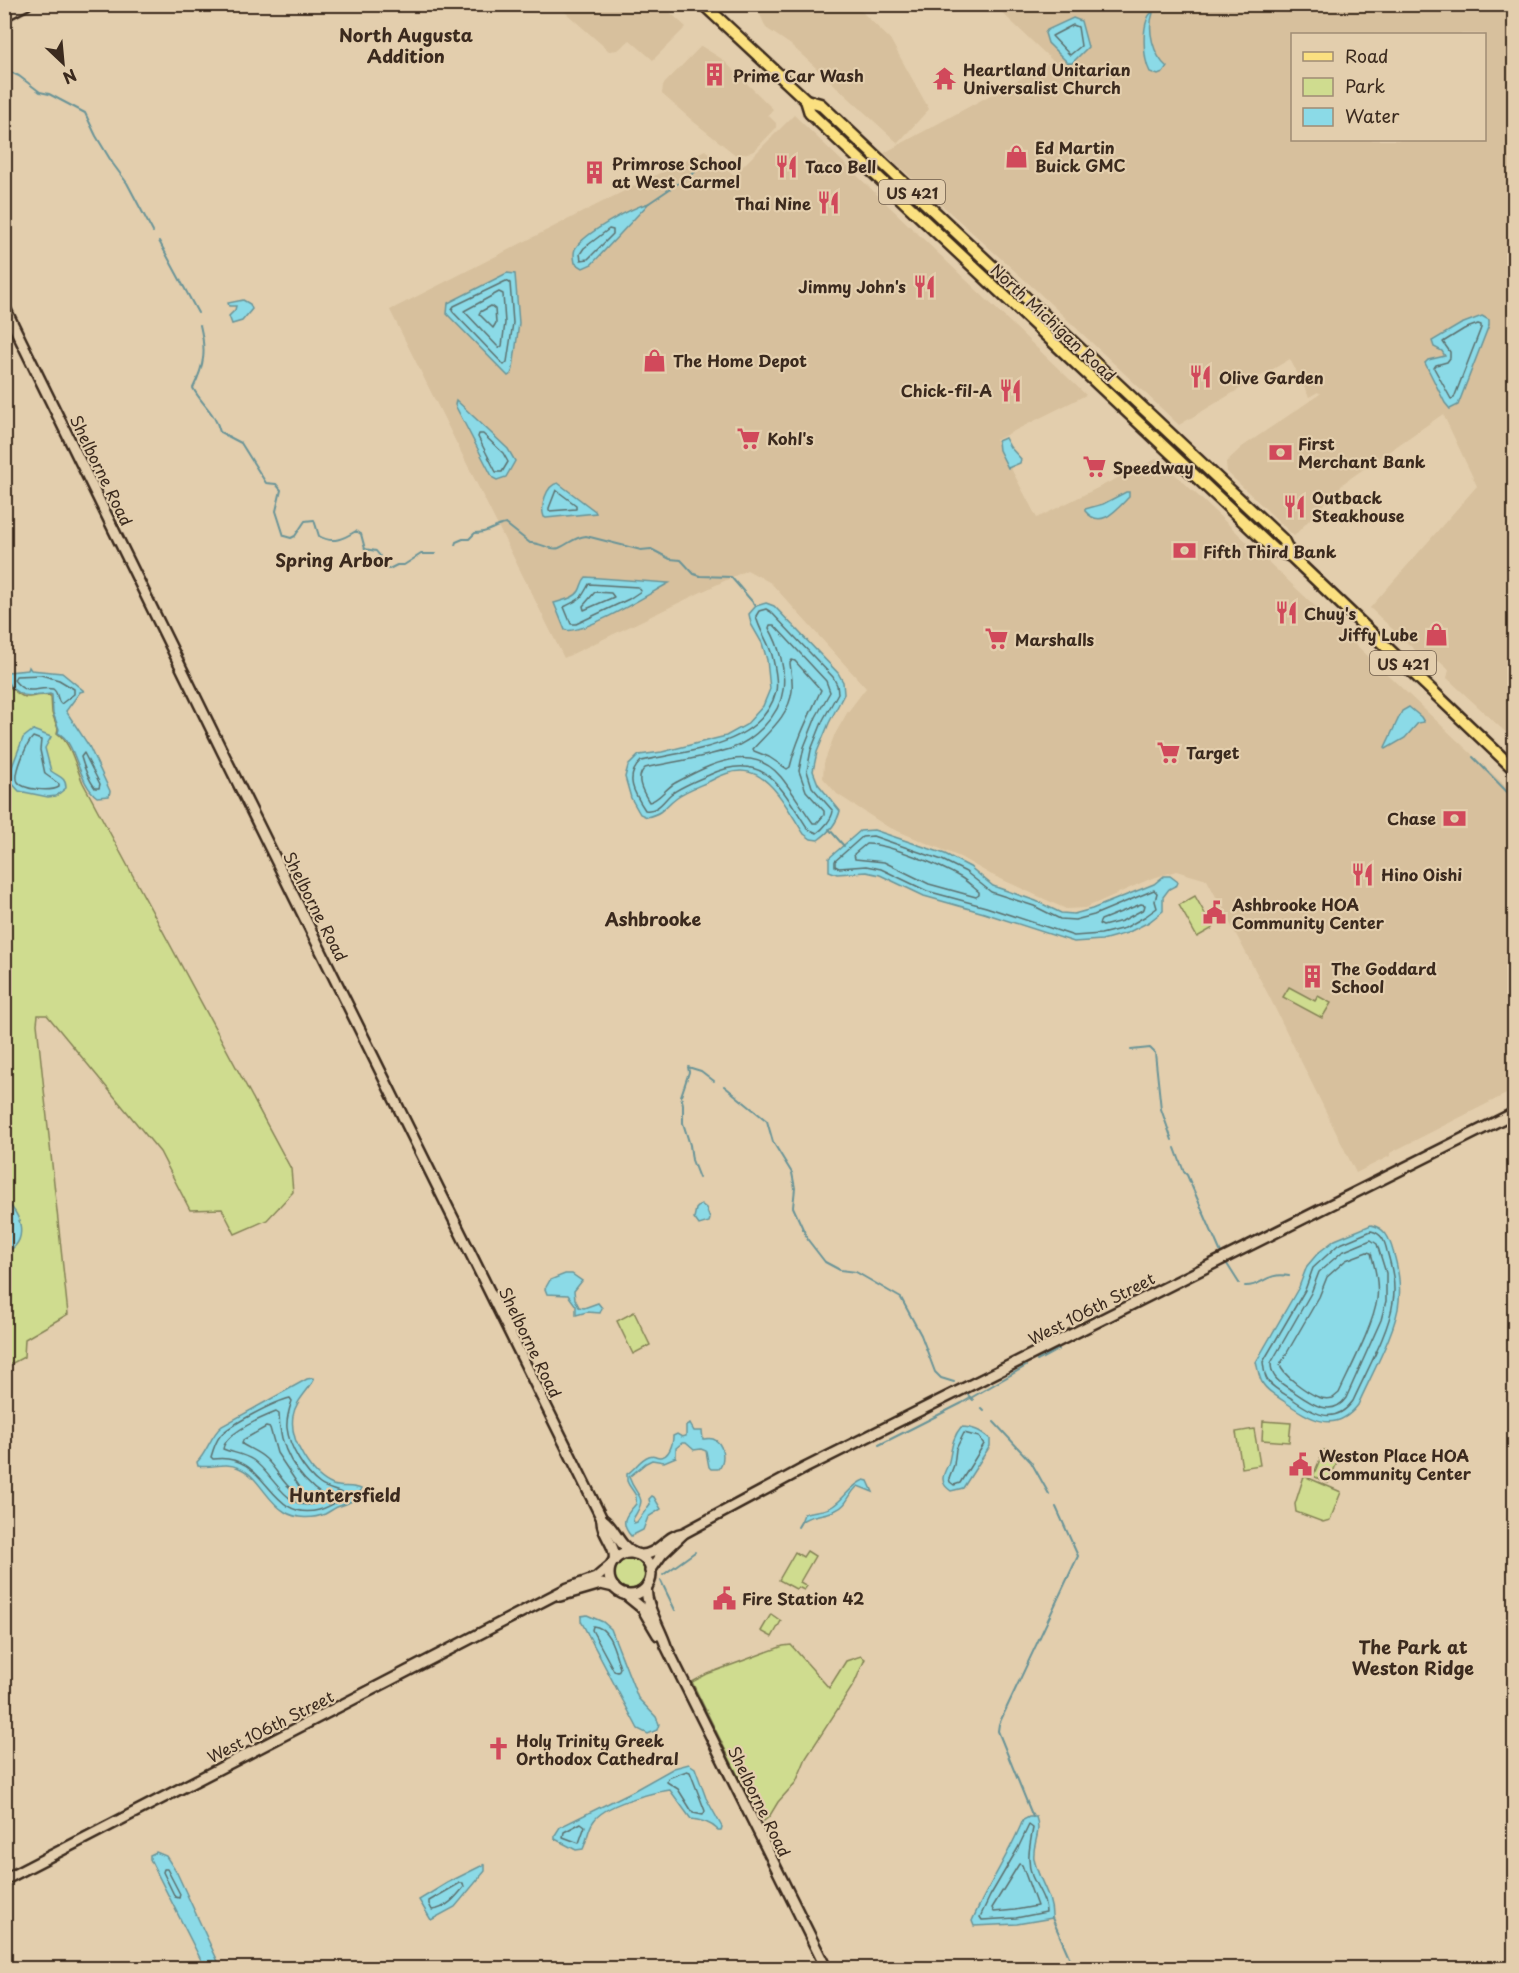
<svg xmlns="http://www.w3.org/2000/svg" width="1519" height="1973" viewBox="0 0 1519 1973" font-family="'Playpen Sans',sans-serif">
	<style>
		.built { fill: #d7c09d; fill-rule: evenodd }
		.green { fill: #cfdc8f; stroke: #858356; stroke-width: 1.5 }
		.water { fill: #8bdae7; stroke: #6b9497; stroke-width: 1.5 }
		.lines { fill: none; stroke-linecap: round; stroke-linejoin: round }
		.shore { stroke: #5b706e; stroke-width: 1.5 }
		.stream { stroke: #6b9497; stroke-width: 2 }
		.secondary-casing { stroke: #3b2a1e; stroke-width: 14 }
		.primary-casing { stroke: #3b2a1e; stroke-width: 15 }
		.secondary { stroke: #e3cead; stroke-width: 9 }
		.primary { stroke: #fbe080; stroke-width: 10 }
		.labels { text-anchor: middle; dominant-baseline: central; stroke-width: 4.5; stroke-linejoin: round; paint-order: stroke }
		.shield { fill: #e3cead; stroke: #6d5b49; stroke-width: 1.5 }
		.shield-label { font-size: 15px; font-weight: bold; fill: #3b2a1e }
		.poi-label { font-size: 16px; font-weight: bold; fill: #3b2a1e; stroke: #e3cead; text-anchor: start }
		.street-label { font-size: 16px; fill: #3b2a1e; stroke: #e3cead }
		.neighbourhood-label { font-size: 18px; font-weight: bold; fill: #3b2a1e; stroke: #e3cead }
	</style>
	<rect width="100%" height="100%" fill="#e3cead"/>
	<filter id="ink" filterUnits="userSpaceOnUse"><feTurbulence type="fractalNoise" baseFrequency=".0167" numOctaves="2"/><feDisplacementMap in="SourceGraphic" scale="12" xChannelSelector="R" yChannelSelector="G"/><feConvolveMatrix kernelMatrix="1 2 1 2 8 2 1 2 1" color-interpolation-filters="sRGB"/></filter>
	<g filter="url(#ink)">
		<!-- built -->
		<g class="built">
			<path d="M557,5H662L686,27L653,60L630,40L618,50L609,51Z"/>
			<path d="M771,5H855L890,39L929,109L898,143L791,45L766,28L759,12Z"/>
			<path d="M994,5H1514V740L1447,678L1449,670L1439,661L1431,665L1370,608L1477,486L1443,414L1345,482L1294,536L1227,472L1226,462L1242,447L1320,394L1318,392L1309,397L1290,359L1179,425L1037,291L884,153L1053,61ZM1292,34H1484V140H1292Z"/>
			<path d="M701,46L722,59L773,109L768,115L776,123V128L754,151L737,156L694,122L662,94L663,85Z"/>
			<path d="M794,115L1086,395L996,440L1037,518L1158,458L1514,794V1090L1390,1153V1156L1356,1173L1269,996L1207,880L1176,871L1150,879L1085,908L1066,909L990,874L960,857L888,827L837,794L823,778L824,763L834,736L847,713L866,688L771,583L747,570L564,658L390,310L705,150L734,175Z"/>
		</g>
		<!-- green -->
		<g class="green">
			<path d="M4,684H7C30,707 26,692 51,696L52,713L58,729L57,733C71,742 76,768 83,783L291,1169L293,1192L267,1220L235,1234L222,1209L190,1210L160,1152L47,1015H38L37,1024L68,1314L25,1339L24,1357L5,1367Z"/>
			<path d="M1195,896L1213,928L1197,937L1179,905Z"/>
			<path d="M1289,987L1315,1001L1318,996L1331,1003L1322,1018L1283,997Z"/>
			<path d="M634,1312L650,1345L633,1354L617,1321Z"/>
			<path d="M1263,1421L1291,1423L1289,1442L1262,1440Z"/>
			<path d="M1254,1429L1260,1465L1242,1468L1236,1432Z"/>
			<path d="M1324,1450L1340,1456L1328,1483L1313,1476Z"/>
			<path d="M1304,1476L1341,1492L1330,1520L1323,1522L1296,1512L1295,1504Z"/>
			<path d="M807,1551L815,1556L800,1582L807,1586L804,1590L798,1587L796,1589L779,1580L795,1552L803,1557Z"/>
			<circle cx="630" cy="1574" r="15"/>
			<path d="M771,1614L781,1621L772,1637L761,1631Z"/>
			<path d="M791,1645L829,1688L846,1661L861,1656L865,1659L854,1684L806,1758L796,1782L778,1802L769,1817L764,1821L748,1796L692,1682L707,1674L783,1646Z"/>
		</g>
		<!-- water -->
		<g class="water">
			<path d="M1151,13H1153C1147,30 1153,55 1167,67L1163,73L1158,75L1150,72C1143,59 1141,24 1151,13Z"/>
			<path d="M1073,18L1081,21L1088,47L1072,63H1068L1048,43L1045,33L1047,30Z"/>
			<path d="M649,203L592,264L583,268L575,263C574,258 573,254 575,249C584,233 631,208 649,203Z"/>
			<path d="M507,273L515,274L519,323L513,369L511,374L508,376L447,314L448,303Z"/>
			<path d="M243,300L250,304L252,309L242,321L232,324L229,316L235,310L236,306H229L228,303Z"/>
			<path d="M1482,316L1489,320V325L1458,405L1450,409L1445,403L1425,363L1428,360L1445,356L1442,351L1434,347L1432,341L1461,324Z"/>
			<path d="M456,400L508,449L515,461L506,477L497,480L493,478L455,405Z"/>
			<path d="M1005,438L1010,447L1021,459L1020,463L1008,468L999,450L998,441Z"/>
			<path d="M558,483L595,511L596,513L546,518L544,517C540,507 546,485 558,483Z"/>
			<path d="M1126,492H1129V497C1116,510 1101,530 1085,511V509L1103,504Z"/>
			<path d="M586,577L669,583C650,593 584,635 565,630L554,603C562,600 574,599 579,591C582,586 581,582 586,577Z"/>
			<path d="M766,603L774,606L838,673L843,682L844,694L829,723L817,752L813,771L818,784L840,811C837,823 828,833 818,840L811,839L804,834C789,812 771,771 741,771C730,771 719,776 710,781C699,786 687,790 677,797C663,807 666,812 647,817L640,814L631,798L625,777L628,766L639,755L662,752L726,736L746,725L763,706L770,689L767,660L762,643L751,624L749,614L756,606Z"/>
			<path d="M29,667L31,670L62,673L84,691L80,692L66,711L89,746L110,791L109,796L97,797C77,782 77,742 58,733L59,729L53,713L52,695L50,694C28,697 17,699 5,678L8,672L28,670Z"/>
			<path d="M1409,707L1421,717L1424,722L1418,723L1405,738L1386,749L1385,747L1402,711Z"/>
			<path d="M33,730L51,737L45,748L51,771C59,777 66,777 66,788L56,796L48,797L19,791L10,781V772L23,738Z"/>
			<path d="M874,830L945,854L970,867L993,886L1036,901L1061,913L1074,914L1092,909L1154,884L1164,876H1170L1178,882L1177,885L1169,889L1163,897V911L1149,922L1127,933L1102,940L1074,942L984,913L924,896L880,875L866,872L837,874L829,871V858L860,831Z"/>
			<path d="M4,1201C23,1212 29,1245 5,1252Z"/>
			<path d="M701,1204L706,1208L710,1219L709,1222L699,1225L694,1218L696,1209Z"/>
			<path d="M1371,1225C1385,1228 1389,1237 1393,1251C1398,1267 1401,1283 1399,1301C1397,1330 1370,1377 1358,1405C1335,1435 1310,1419 1285,1402C1278,1397 1268,1392 1263,1384C1259,1378 1258,1369 1256,1362L1299,1287L1307,1266L1318,1253L1335,1240Z"/>
			<path d="M565,1274H572L582,1281L574,1291L575,1299L579,1307L584,1308L598,1303L602,1308L600,1313L587,1312L576,1315V1306L568,1295L547,1294L545,1289L550,1280Z"/>
			<path d="M313,1378L314,1380C307,1392 295,1402 293,1416C289,1440 311,1476 333,1485C342,1488 352,1485 361,1489C359,1500 346,1504 337,1507C333,1509 329,1512 325,1514C313,1519 296,1519 285,1512C266,1501 259,1476 239,1468C224,1461 212,1469 198,1466L197,1462C208,1451 210,1436 222,1426L307,1379Z"/>
			<path d="M690,1424L694,1431H702L703,1439C706,1439 709,1438 713,1439C724,1443 726,1461 718,1469H711L709,1467L706,1451L701,1449L694,1450L686,1443H682L676,1448V1457L664,1462L652,1460L646,1463L629,1477C637,1500 649,1494 633,1519L634,1523L637,1522L650,1504L649,1499L652,1496L654,1497L661,1509L648,1517L643,1530L631,1536C619,1522 626,1515 636,1504C638,1492 630,1490 627,1481V1474C635,1469 640,1459 649,1456C655,1454 653,1456 659,1457C669,1458 673,1444 673,1436L677,1434L682,1437L686,1436V1426Z"/>
			<path d="M961,1427C973,1427 981,1431 990,1439V1446L963,1488L951,1491C947,1488 943,1485 943,1479C943,1474 946,1469 948,1465C952,1451 951,1439 961,1427Z"/>
			<path d="M864,1480L868,1481L873,1492L858,1486C849,1493 848,1505 836,1510C825,1516 809,1514 801,1522L804,1514C814,1510 824,1512 833,1506C845,1498 852,1484 864,1480Z"/>
			<path d="M587,1615L603,1622L611,1629L638,1698L656,1717L659,1724L657,1730L648,1734L638,1729L581,1621V1616Z"/>
			<path d="M689,1764L695,1768L706,1798L722,1827L721,1830H718C710,1822 702,1821 691,1819L670,1790C650,1793 604,1804 593,1822C588,1829 587,1841 583,1849L576,1850L555,1839V1835L560,1827L633,1791L674,1768Z"/>
			<path d="M1029,1817H1036C1042,1834 1032,1843 1034,1859C1038,1880 1053,1896 1052,1918L1017,1924L974,1926L972,1921C987,1886 1009,1855 1023,1820Z"/>
			<path d="M156,1852L166,1856L177,1873L221,1968H205L150,1859V1855Z"/>
			<path d="M485,1864V1871L455,1907L431,1920L419,1900L447,1883Z"/>
		</g>
		<g class="lines">
			<!-- shore -->
			<g class="shore">
				<path d="M1073,25L1078,27L1081,46L1070,55L1052,36Z"/>
				<path d="M609,229L613,230V234L588,259L581,260L580,254L584,248Z"/>
				<path d="M506,281L510,283L513,323L507,362L504,365L453,312L452,309L454,306Z"/>
				<path d="M499,292L503,294L505,323L502,346L499,348L464,311Z"/>
				<path d="M491,306L495,309L496,323L493,328L479,314L480,312Z"/>
				<path d="M1478,324L1481,325V328L1454,398L1451,399L1434,368L1436,365L1447,362L1450,358V352L1443,342L1464,329Z"/>
				<path d="M479,434H483L503,453L508,462L502,472H496L478,437Z"/>
				<path d="M556,490L576,505V509L549,511V508Z"/>
				<path d="M589,584L638,587L641,591L629,599L576,624H571L564,607C581,598 580,601 589,584Z"/>
				<path d="M595,592L611,593L614,597L584,610L583,606Z"/>
				<path d="M766,609L771,612L833,677L837,685L838,693L823,720L811,750L807,771L812,787L833,811C832,819 823,829 817,833L808,829C781,788 765,749 709,775C697,780 682,786 671,794C663,801 658,812 645,810C634,793 624,777 641,761C687,751 763,746 776,691C778,682 775,668 773,659C770,643 759,631 756,616L759,611Z"/>
				<path d="M770,625H774L826,681L830,692L816,717L804,747L799,771L806,791L824,811V815L817,823H813C802,808 793,792 781,777C751,741 707,766 675,783C666,788 658,801 649,802C643,792 634,778 645,768C672,762 702,758 730,749C753,741 780,716 783,690C786,670 779,645 769,628Z"/>
				<path d="M792,660L795,661L821,690C809,716 797,739 790,767L787,769L769,757L754,751L753,749C768,732 789,716 792,691C793,682 791,672 790,663Z"/>
				<path d="M41,675L59,680L74,689V694L61,704C56,700 59,693 53,689C35,686 28,698 14,680L16,676Z"/>
				<path d="M33,737L41,740L40,750L45,774L59,784V787C51,792 23,790 18,782C13,775 27,743 33,737Z"/>
				<path d="M84,753L100,784L99,788H95C88,778 84,768 81,757Z"/>
				<path d="M873,836L942,860L966,872L991,892L1034,906L1060,919L1075,920L1094,915L1154,890L1157,893L1155,901L1157,908L1146,916L1125,928L1101,934L1074,936L986,907L927,891L881,869L866,866L839,868L835,866V861L862,837Z"/>
				<path d="M866,844C887,843 941,866 960,877C967,881 973,887 979,892V895L976,897L929,884L884,862L855,859L854,854Z"/>
				<path d="M1141,904L1145,905L1144,909L1122,921L1103,926L1099,924L1101,920Z"/>
				<path d="M1371,1231C1382,1233 1385,1242 1387,1251C1392,1268 1396,1285 1393,1302C1389,1332 1366,1372 1353,1401C1334,1427 1312,1413 1291,1398C1283,1393 1273,1388 1268,1381C1264,1376 1264,1368 1263,1362L1305,1290L1313,1268L1338,1245Z"/>
				<path d="M1371,1240L1377,1244L1386,1273V1301L1381,1320L1346,1398C1331,1419 1309,1402 1293,1391C1287,1387 1279,1383 1275,1377C1272,1373 1271,1368 1271,1363L1311,1293L1319,1272L1342,1252Z"/>
				<path d="M1367,1252L1371,1253C1375,1268 1379,1283 1377,1299C1374,1324 1350,1369 1339,1393L1333,1398C1328,1399 1323,1399 1318,1397C1308,1393 1282,1375 1280,1365L1319,1297L1327,1277L1346,1260Z"/>
				<path d="M290,1398L292,1401C289,1410 286,1418 287,1428C289,1447 305,1473 320,1484C328,1490 338,1490 346,1495L344,1498C337,1502 327,1508 319,1510C267,1523 269,1451 213,1459L211,1457C213,1450 216,1441 220,1436C229,1425 276,1401 290,1398Z"/>
				<path d="M276,1412L279,1414C279,1448 296,1477 324,1496V1499C290,1521 275,1475 253,1460C244,1454 233,1453 223,1449C225,1433 261,1418 276,1412Z"/>
				<path d="M266,1427L270,1428L277,1453L301,1489L299,1493C285,1489 277,1469 266,1459C259,1452 250,1449 242,1444L243,1440Z"/>
				<path d="M964,1433L979,1437L984,1444L960,1483L954,1485L950,1482L949,1478L954,1465L956,1449Z"/>
				<path d="M593,1626C611,1627 615,1654 620,1668L618,1672L614,1671L592,1630Z"/>
				<path d="M687,1771L690,1772L705,1811L703,1815L693,1813L678,1789L667,1782L668,1778Z"/>
				<path d="M581,1823L585,1826L579,1843L563,1837L564,1832Z"/>
				<path d="M1029,1825L1033,1828C1030,1845 1026,1859 1032,1876C1037,1888 1046,1899 1046,1912L1016,1918L982,1920L980,1917L990,1896L1018,1848Z"/>
				<path d="M1019,1864L1022,1865L1037,1906L1015,1910L994,1912L992,1908Z"/>
				<path d="M164,1869H167L180,1894L179,1898L175,1897L163,1872Z"/>
				<path d="M460,1883H463L464,1887C456,1897 446,1909 432,1910L429,1904V1901Z"/>
			</g>
			<!-- stream -->
			<g class="stream">
				<path d="M4,69L19,76L40,92L49,94L85,113L96,136L113,164L127,183L153,232"/>
				<path d="M649,203L695,172"/>
				<path d="M159,241L198,313"/>
				<path d="M200,325C206,350 205,364 193,388C202,405 215,412 220,432L241,443L266,483L276,484L281,490L276,511L284,536L291,538L295,536L305,521L314,520L319,536C333,544 343,539 356,531L361,534L365,549L376,551L380,556L381,568L389,569L397,565H404L421,554H435"/>
				<path d="M455,545L456,542L463,539H469L475,533C489,533 493,526 506,524L530,543C540,542 550,551 559,548C569,544 574,537 586,536L641,550L651,549L670,559L681,560L694,574L700,576L731,577L756,606"/>
				<path d="M1473,757L1514,799"/>
				<path d="M829,829L844,846"/>
				<path d="M1131,1050L1150,1048L1155,1053L1161,1109L1172,1140"/>
				<path d="M724,1086L767,1121L773,1142L792,1173L795,1188L793,1207L808,1240L825,1262L840,1270L856,1272L901,1298L921,1335L935,1372L941,1378L954,1382"/>
				<path d="M1175,1148L1184,1172L1187,1175L1221,1253"/>
				<path d="M699,1178L692,1160L690,1145L683,1123V1104L681,1096L689,1072L688,1067L701,1071L714,1081"/>
				<path d="M1227,1264L1239,1283"/>
				<path d="M1245,1286C1262,1287 1265,1272 1289,1276"/>
				<path d="M1037,1361L1059,1349"/>
				<path d="M968,1395L973,1400"/>
				<path d="M981,1408L984,1411"/>
				<path d="M994,1422L1031,1462L1049,1494"/>
				<path d="M879,1445L962,1403L1026,1366"/>
				<path d="M798,1527L801,1522"/>
				<path d="M663,1575L695,1552"/>
				<path d="M661,1581L675,1610"/>
				<path d="M1033,1817L998,1731L999,1724L1078,1556L1056,1507"/>
				<path d="M1052,1918L1074,1968"/>
			</g>
			<defs>
				<g id="secondary">
					<path d="M4,16L27,4"/>
					<path d="M4,306L223,753L602,1519C601,1535 617,1545 614,1561"/>
					<path d="M602,1519C616,1528 617,1545 635,1554"/>
					<circle cx="630" cy="1574" r="21"/>
					<path d="M639,1555C657,1557 666,1535 684,1533"/>
					<path d="M650,1571L662,1554L684,1533L805,1468L1514,1113"/>
					<path d="M647,1586C643,1602 661,1629 666,1646L826,1968"/>
					<path d="M626,1595L642,1608L658,1635"/>
					<path d="M560,1596L601,1584L614,1587"/>
					<path d="M4,1880L568,1588L596,1578L610,1566"/>
				</g>
				<g id="primary">
					<path d="M703,4L806,100L820,104L1283,540L1291,556L1514,769"/>
					<path d="M806,100L810,113L1274,550L1291,556"/>
				</g>
			</defs>
			<!-- secondary casing -->
			<use href="#secondary" class="secondary-casing"/>
			<!-- primary casing -->
			<use href="#primary" class="primary-casing"/>
			<!-- secondary -->
			<use href="#secondary" class="secondary"/>
			<!-- primary -->
			<use href="#primary" class="primary"/>
		</g>
	</g>
	<!-- icons -->
	<defs>
		<symbol id="building-bare" viewBox="-9 -9 18 18"><path d="M-4-6H4V6H1V3H-1V6H-4ZM-2.5-4.3h1.7v1.8h-1.7ZM.8-4.3h1.7v1.8H.8ZM-2.5-1h1.7V.8h-1.7ZM.8-1h1.7V.8H.8Z" fill="#d1495b" stroke="#e3cead" stroke-width="2.5" paint-order="stroke"/></symbol>
		<symbol id="temple-bare" viewBox="-9 -9 18 18"><path d="M0-6L5-2H3V0L6.5 2.5H4V6H1.5V3h-3V6H-4V2.5H-6.5L-3 0V-2H-5Z" fill="#d1495b" stroke="#e3cead" stroke-width="2.5" paint-order="stroke"/></symbol>
		<symbol id="shop-bare" viewBox="-9 -9 18 18"><path d="M-5-2.5h2.3a2.7 3.5 0 0 1 5.4 0H5L5.5 6h-11ZM-1.5-2.5h3a1.5 2.3 0 0 0-3 0Z" fill="#d1495b" stroke="#e3cead" stroke-width="2.5" paint-order="stroke"/></symbol>
		<symbol id="restaurant-bare" viewBox="-9 -9 18 18"><path d="M-5-6h1v4h1v-4h1v4h1v-4h1v5L-1.5 .5V6h-2V.5L-5-1ZM5-6V6H3V1.5H1.5Q1.5-4 5-6Z" fill="#d1495b" stroke="#e3cead" stroke-width="2.5" paint-order="stroke"/></symbol>
		<symbol id="supermarket-bare" viewBox="-9 -9 18 18"><path d="M-6-5.5h2.5l.6 2H6L4.5 2H-2.5L-4.4-4H-6ZM-1.5 3.2a1.3 1.3 0 1 0 .1 0ZM3 3.2a1.3 1.3 0 1 0 .1 0Z" fill="#d1495b" stroke="#e3cead" stroke-width="2.5" paint-order="stroke"/></symbol>
		<symbol id="bank-bare" viewBox="-9 -9 18 18"><path d="M-6-4H6V4H-6ZM0-2.3a2.3 2.3 0 1 0 0 4.6a2.3 2.3 0 1 0 0-4.6Z" fill="#d1495b" stroke="#e3cead" stroke-width="2.5" paint-order="stroke"/></symbol>
		<symbol id="civic-bare" viewBox="-9 -9 18 18"><path d="M-.6-6.5H3V-4.5H.6V-3L4-1V1h2V6H-6V1h2V-1L-.6-3ZM-1.2 2.5V6h2.4V2.5Z" fill="#d1495b" stroke="#e3cead" stroke-width="2.5" paint-order="stroke"/></symbol>
		<symbol id="church-bare" viewBox="-9 -9 18 18"><path d="M-1.2-6h2.4v3.5h3.3v2.4h-3.3V6h-2.4V-.1h-3.3v-2.4h3.3Z" fill="#d1495b" stroke="#e3cead" stroke-width="2.5" paint-order="stroke"/></symbol>
	</defs>
	<g fill-rule="evenodd">
		<use href="#building-bare" x="698" y="58" width="33" height="33"/>
		<use href="#temple-bare" x="928" y="62" width="33" height="33"/>
		<use href="#shop-bare" x="1000" y="140" width="33" height="33"/>
		<use href="#restaurant-bare" x="770" y="150" width="33" height="33"/>
		<use href="#building-bare" x="578" y="156" width="33" height="33"/>
		<use href="#restaurant-bare" x="812" y="186" width="33" height="33"/>
		<use href="#restaurant-bare" x="908" y="270" width="33" height="33"/>
		<use href="#shop-bare" x="638" y="344" width="33" height="33"/>
		<use href="#restaurant-bare" x="1184" y="360" width="33" height="33"/>
		<use href="#restaurant-bare" x="994" y="374" width="33" height="33"/>
		<use href="#supermarket-bare" x="732" y="422" width="33" height="33"/>
		<use href="#bank-bare" x="1264" y="436" width="33" height="33"/>
		<use href="#supermarket-bare" x="1078" y="450" width="33" height="33"/>
		<use href="#restaurant-bare" x="1278" y="490" width="33" height="33"/>
		<use href="#bank-bare" x="1168" y="534" width="33" height="33"/>
		<use href="#restaurant-bare" x="1270" y="596" width="33" height="33"/>
		<use href="#shop-bare" x="1420" y="618" width="33" height="33"/>
		<use href="#supermarket-bare" x="980" y="622" width="33" height="33"/>
		<use href="#supermarket-bare" x="1152" y="736" width="33" height="33"/>
		<use href="#bank-bare" x="1438" y="802" width="33" height="33"/>
		<use href="#restaurant-bare" x="1346" y="858" width="33" height="33"/>
		<use href="#civic-bare" x="1198" y="896" width="33" height="33"/>
		<use href="#building-bare" x="1296" y="960" width="33" height="33"/>
		<use href="#civic-bare" x="1284" y="1448" width="33" height="33"/>
		<use href="#civic-bare" x="708" y="1582" width="33" height="33"/>
		<use href="#church-bare" x="482" y="1732" width="33" height="33"/>
	</g>
	<g class="labels">
		<!-- shield labels -->
		<g class="shield">
			<rect x="879" y="180" width="66" height="24" rx="4.5"/>
			<rect x="1370" y="651" width="66" height="24" rx="4.5"/>
		</g>
		<g class="shield-label">
			<text x="912" y="192">US 421</text>
			<text x="1403" y="663">US 421</text>
		</g>
		<!-- poi labels -->
		<g class="poi-label">
			<text x="963" y="69">Heartland Unitarian<tspan x="963" dy="18">Universalist Church</tspan></text>
			<text x="733" y="75">Prime Car Wash</text>
			<text x="1035" y="147">Ed Martin<tspan x="1035" dy="18">Buick GMC</tspan></text>
			<text x="612" y="163">Primrose School<tspan x="612" dy="18">at West Carmel</tspan></text>
			<text x="805" y="166">Taco Bell</text>
			<text x="811" y="203" text-anchor="end">Thai Nine</text>
			<text x="906" y="286" text-anchor="end">Jimmy John's</text>
			<text x="673" y="360">The Home Depot</text>
			<text x="1219" y="377">Olive Garden</text>
			<text x="992" y="390" text-anchor="end">Chick-fil-A</text>
			<text x="767" y="438">Kohl's</text>
			<text x="1298" y="443">First<tspan x="1298" dy="18">Merchant Bank</tspan></text>
			<text x="1113" y="467">Speedway</text>
			<text x="1312" y="497">Outback<tspan x="1312" dy="18">Steakhouse</tspan></text>
			<text x="1203" y="551">Fifth Third Bank</text>
			<text x="1304" y="613">Chuy's</text>
			<text x="1418" y="634" text-anchor="end">Jiffy Lube</text>
			<text x="1015" y="639">Marshalls</text>
			<text x="1186" y="752">Target</text>
			<text x="1436" y="818" text-anchor="end">Chase</text>
			<text x="1381" y="874">Hino Oishi</text>
			<text x="1232" y="904">Ashbrooke HOA<tspan x="1232" dy="18">Community Center</tspan></text>
			<text x="1331" y="968">The Goddard<tspan x="1331" dy="18">School</tspan></text>
			<text x="1319" y="1455">Weston Place HOA<tspan x="1319" dy="18">Community Center</tspan></text>
			<text x="742" y="1598">Fire Station 42</text>
			<text x="516" y="1740">Holy Trinity Greek<tspan x="516" dy="18">Orthodox Cathedral</tspan></text>
		</g>
		<!-- street labels -->
		<g class="street-label">
			<text transform="translate(1054 322) rotate(43)">North Michigan Road</text>
			<text transform="translate(102 470) rotate(64)">Shelborne Road</text>
			<text transform="translate(316 906) rotate(63)">Shelborne Road</text>
			<text transform="translate(1091 1308) rotate(-27)">West 106th Street</text>
			<text transform="translate(531 1342) rotate(64)">Shelborne Road</text>
			<text transform="translate(270 1726) rotate(-27)">West 106th Street</text>
			<text transform="translate(760 1801) rotate(64)">Shelborne Road</text>
		</g>
		<!-- neighbourhood labels -->
		<g class="neighbourhood-label">
			<text x="406" y="34">North Augusta<tspan x="406" dy="21">Addition</tspan></text>
			<text x="334" y="559">Spring Arbor</text>
			<text x="653" y="918">Ashbrooke</text>
			<text x="345" y="1494">Huntersfield</text>
			<text x="1413" y="1646">The Park at<tspan x="1413" dy="21">Weston Ridge</tspan></text>
		</g>
	</g>
	<!-- margin -->
	<rect width="1519" height="1973" fill="none" stroke="#e3cead" stroke-width="24"/>
	<rect x="12" y="12" width="1495" height="1949" fill="none" stroke="#3b2a1e" stroke-width="2" filter="url(#ink)"/>
	<!-- legend -->
	<rect x="1291" y="33" width="195" height="108" fill="#e3cead" stroke="#a08c74" stroke-width="1.5"/>
	<rect x="1303" y="52" width="30" height="9" fill="#fbe080" stroke="#a08c74" stroke-width="1.5"/>
	<text x="1345" y="63" font-size="18" fill="#3b2a1e">Road</text>
	<rect x="1303" y="78" width="30" height="18" fill="#cfdc8f" stroke="#a08c74" stroke-width="1.5"/>
	<text x="1345" y="93" font-size="18" fill="#3b2a1e">Park</text>
	<rect x="1303" y="108" width="30" height="18" fill="#8bdae7" stroke="#a08c74" stroke-width="1.5"/>
	<text x="1345" y="123" font-size="18" fill="#3b2a1e">Water</text>
	<!-- north arrow -->
	<g transform="translate(63 63) rotate(154)" stroke="#e3cead" stroke-width="4.5" paint-order="stroke">
	<path d="M0-4.5L10 22L0 15L-10 22Z" fill="#3b2a1e"/>
	<text y="-9" font-size="16" font-weight="bold" text-anchor="middle" fill="#3b2a1e">N</text>
	</g>
</svg>
